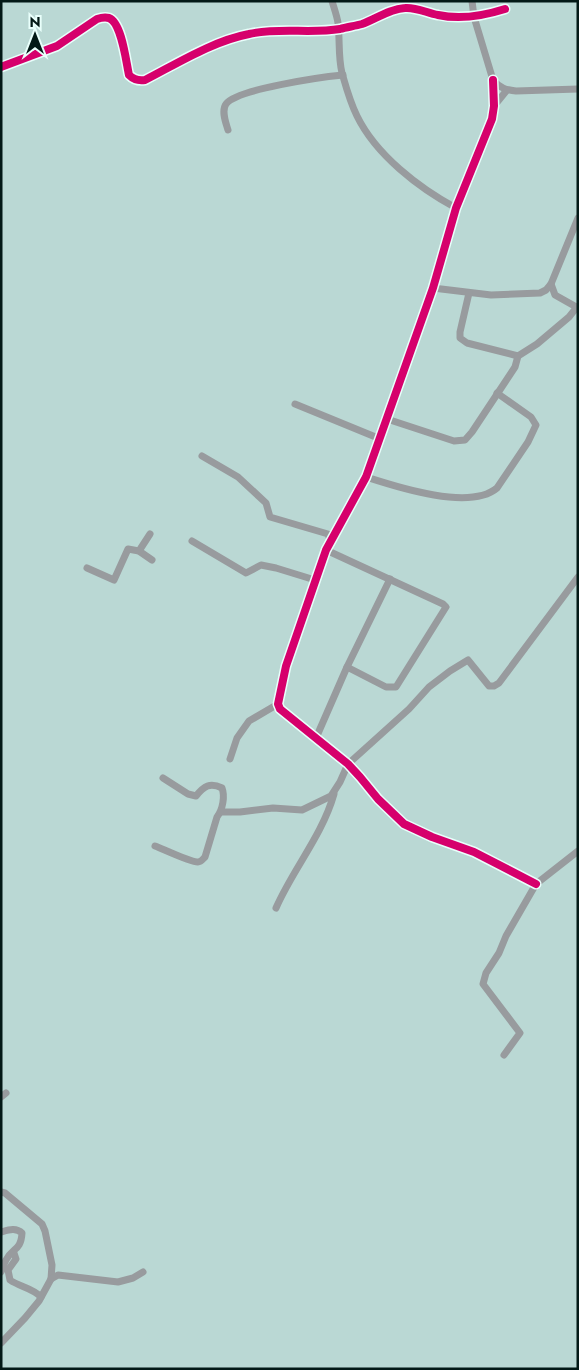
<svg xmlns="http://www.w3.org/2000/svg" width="579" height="1370" viewBox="0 0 579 1370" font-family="Jost,sans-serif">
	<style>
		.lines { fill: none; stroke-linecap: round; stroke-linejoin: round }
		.minor { stroke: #989b9e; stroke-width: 7 }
		.cycleway-casing { stroke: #e9fffb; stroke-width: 11 }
		.cycleway { stroke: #d6006c; stroke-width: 8 }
	</style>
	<rect width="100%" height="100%" fill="#bad8d4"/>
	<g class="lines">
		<!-- minor -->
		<g class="minor">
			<path d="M332,1C334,8 337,16 338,23C340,40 338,57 342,73C346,87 350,102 357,116C376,155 419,188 456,208"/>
			<path d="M472,1L474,17L493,80C500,88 506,90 516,91L578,89"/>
			<path d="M1,67L57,46L97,19C100,18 105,17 109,18C122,23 126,62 129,75C134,80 139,81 145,80C178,63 213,41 249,34C279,27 310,34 340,29C347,27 355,26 362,24C376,19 389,9 405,8C416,7 427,13 438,15C461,20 483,16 505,9"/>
			<path d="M493,80L494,106L492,119L456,208L433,288L366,477L326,550L286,666L278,704L280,709L348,764L360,777L378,799L404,824L432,837L474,852L536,884"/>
			<path d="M494,106L507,90"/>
			<path d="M228,130C226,123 221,111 226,104C237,89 322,77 343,75"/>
			<path d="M551,284L555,295L578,308"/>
			<path d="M433,288L491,295L540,293L546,290L551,284L578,218"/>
			<path d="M469,293L460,332V338L467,343L518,356"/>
			<path d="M295,404L378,438"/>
			<path d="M387,419L454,441L465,440L472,432L515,367L518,356L537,344L569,317L577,307"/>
			<path d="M202,456L238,477L266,503L270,517L328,534L330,540"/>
			<path d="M366,477C397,487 470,511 497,488L528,442L536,425L531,417L497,393"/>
			<path d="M192,541L246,573L261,565L276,568L315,580"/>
			<path d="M326,550L443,604L446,607L396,687H386L347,667"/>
			<path d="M139,551L150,534"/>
			<path d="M87,568L114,580L128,549L139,551L152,560"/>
			<path d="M316,738L347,667L390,579"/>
			<path d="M230,759L237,738L249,721L278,704"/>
			<path d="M221,812H240L273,808L302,810L331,796L340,782L348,764L409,709L429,687L450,671L468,660L489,686H494L499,683L578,577"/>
			<path d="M155,846C163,849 192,863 198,862C201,862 203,859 205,857L217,817C223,809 225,796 222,788C210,782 204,786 196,796L188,794L163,778"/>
			<path d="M276,908C293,869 322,836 334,794"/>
			<path d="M504,1055L520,1033L483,984L486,973L499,953L506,936L536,884L578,851"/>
			<path d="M1,1097L6,1093"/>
			<path d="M1,1192L5,1193L42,1224L45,1231L52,1265L51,1279L39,1301L25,1318L1,1343"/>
			<path d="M1,1232C8,1230 16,1227 22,1233C21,1251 12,1248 6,1260C4,1263 3,1268 1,1272"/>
			<path d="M14,1253L16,1259L8,1270L10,1280C20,1287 33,1288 41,1297"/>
			<path d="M51,1279L58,1275L118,1282L133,1278L143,1272"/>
		</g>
		<defs>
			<g id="cycleway">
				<path d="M1,67L57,46L97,19C100,18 105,17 109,18C122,23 126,62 129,75C134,80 139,81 145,80C178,63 213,41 249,34C279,27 310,34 340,29C347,27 355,26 362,24C376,19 389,9 405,8C416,7 427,13 438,15C461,20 483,16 505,9"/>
				<path d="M493,80L494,106L492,119L456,208L433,288L366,477L326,550L286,666L278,704L280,709L348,764L360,777L378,799L404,824L432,837L474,852L536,884"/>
			</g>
		</defs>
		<!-- cycleway casing -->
		<use href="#cycleway" class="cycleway-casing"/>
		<!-- cycleway -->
		<use href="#cycleway" class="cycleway"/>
	</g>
	<!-- border -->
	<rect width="579" height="1370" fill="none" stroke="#031916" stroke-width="5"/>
	<!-- north arrow -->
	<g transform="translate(35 35)" stroke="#e9fffb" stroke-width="4" paint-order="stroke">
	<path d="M0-4L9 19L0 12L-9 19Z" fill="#031916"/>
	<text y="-8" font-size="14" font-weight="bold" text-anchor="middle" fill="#031916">N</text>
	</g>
</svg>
